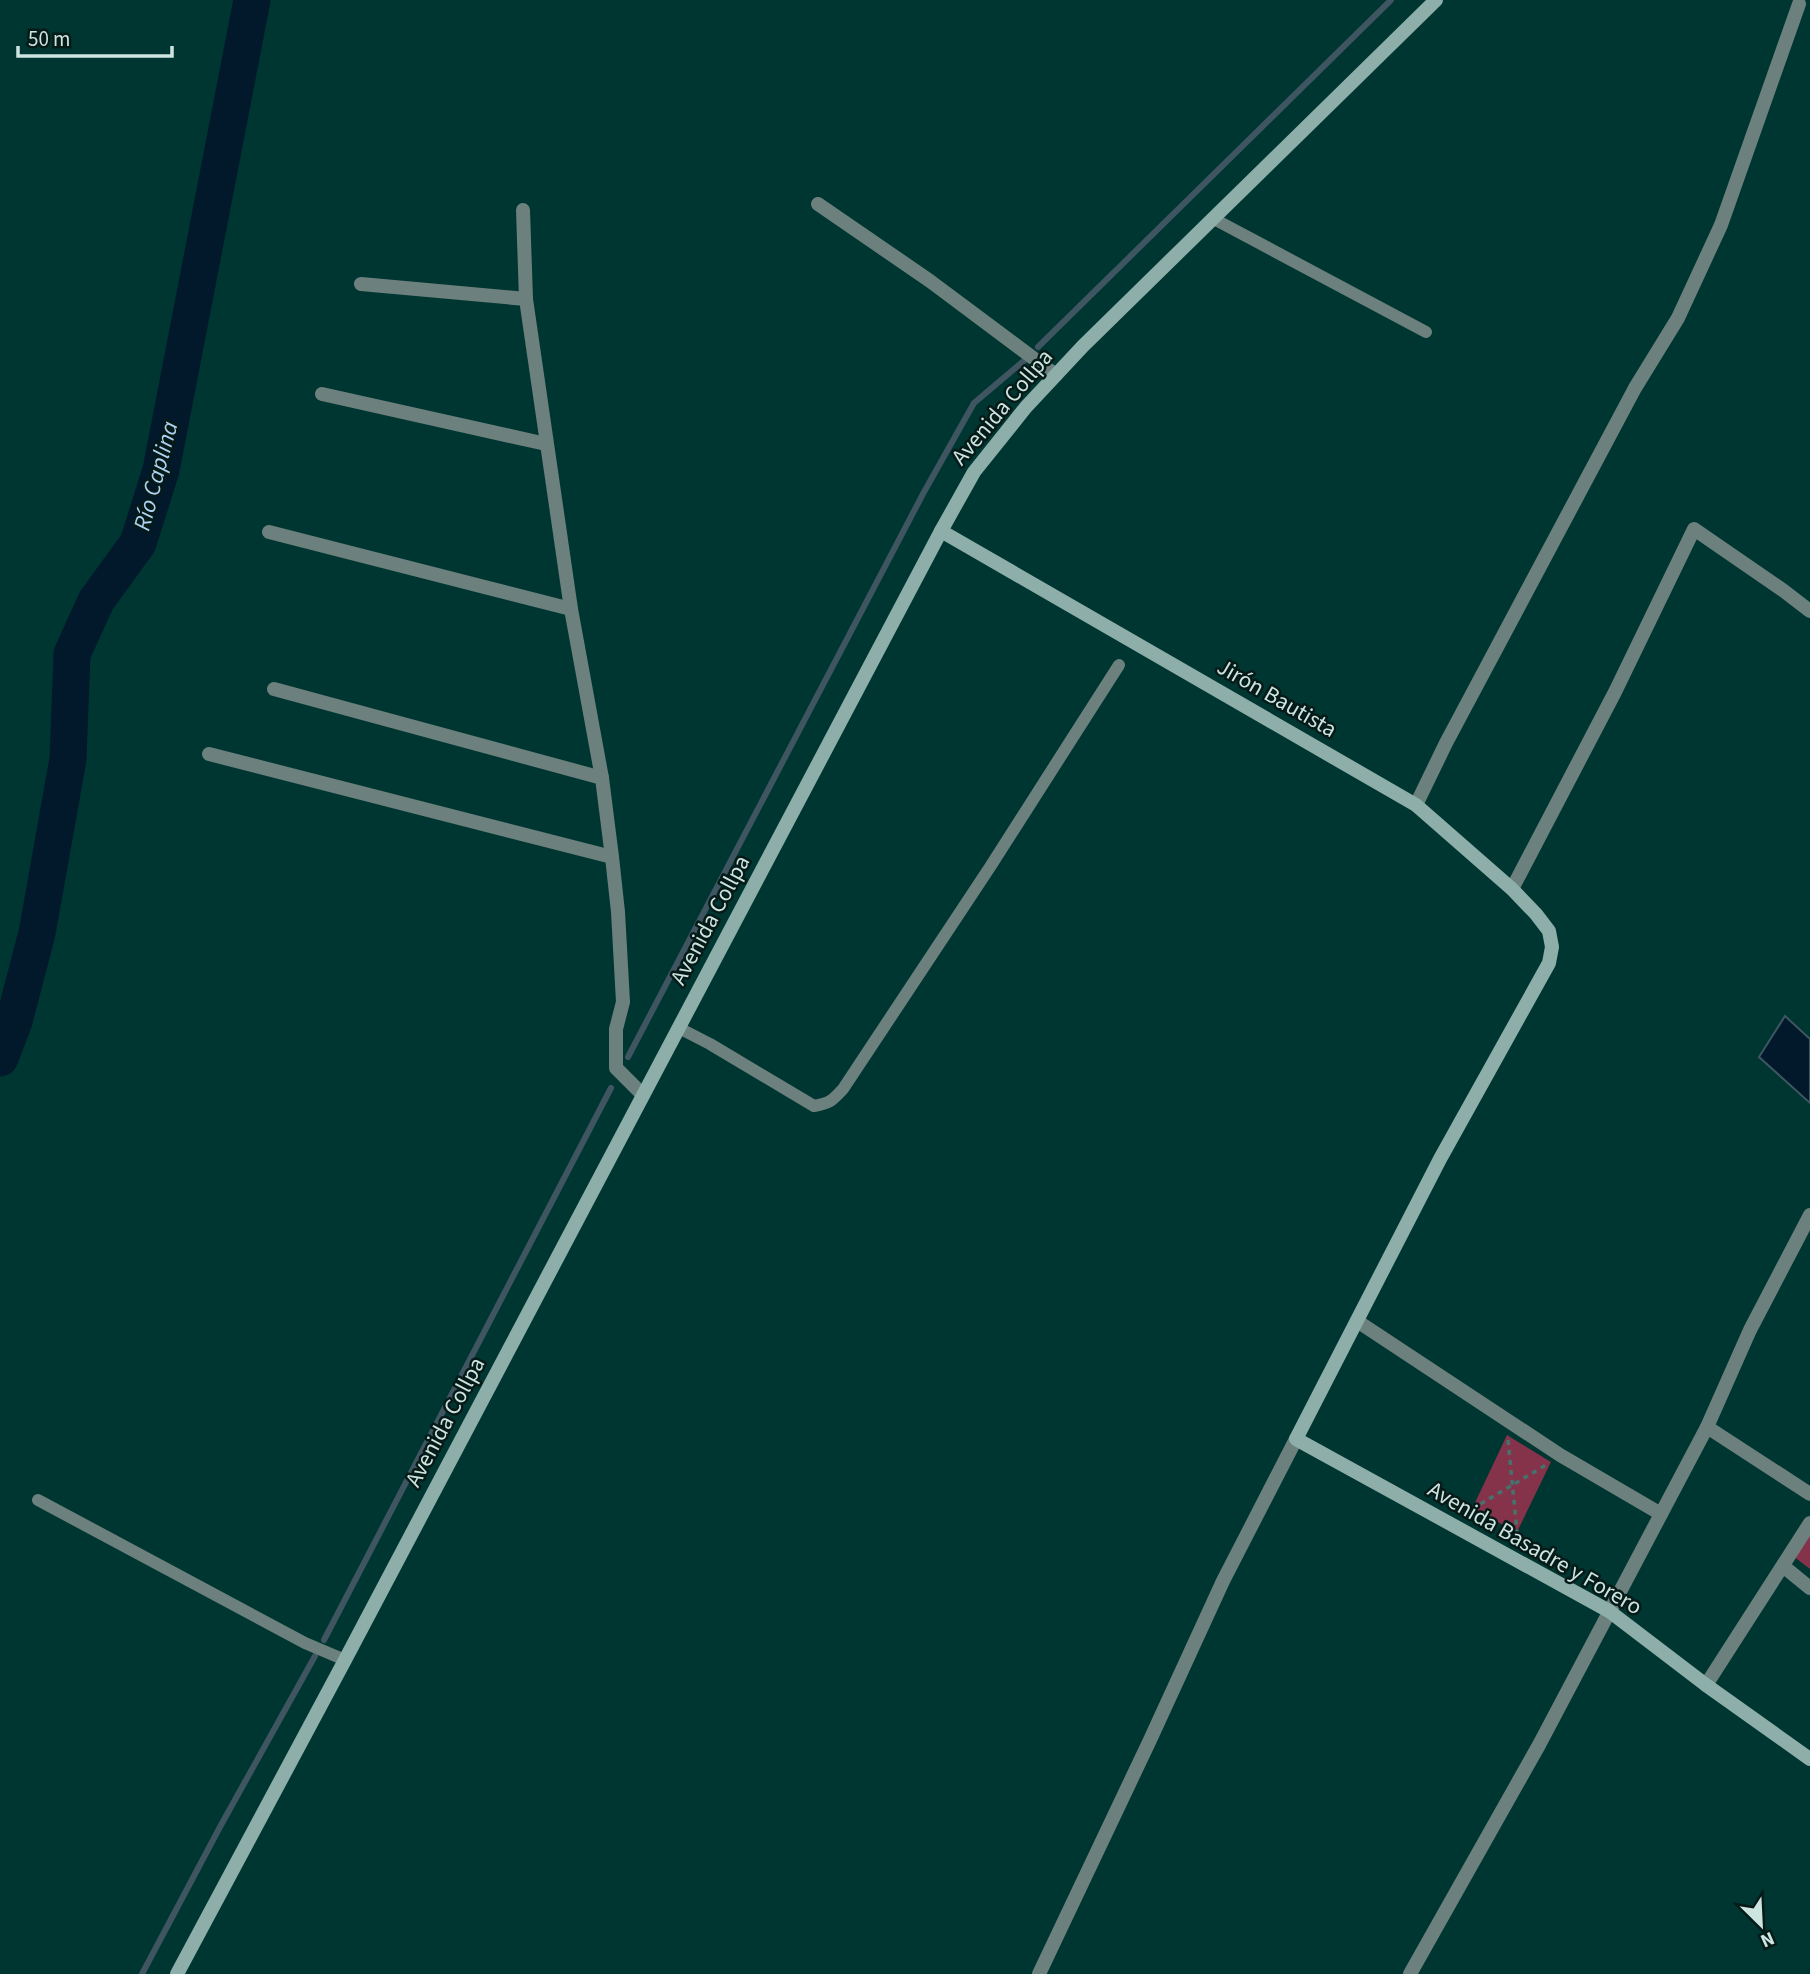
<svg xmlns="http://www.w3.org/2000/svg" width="1810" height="1974" viewBox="0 0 1810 1974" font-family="'Source Sans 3',sans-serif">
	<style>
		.green { fill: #85324b }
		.water { fill: #02192b; stroke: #3f5662; stroke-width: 2 }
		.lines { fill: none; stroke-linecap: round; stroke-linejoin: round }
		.stream { stroke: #3f5662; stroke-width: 6 }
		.river { stroke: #02192b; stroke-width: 37 }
		.path { stroke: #46726d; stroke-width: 3.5; stroke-dasharray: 5 5; stroke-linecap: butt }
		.lane { stroke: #6c807d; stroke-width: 12 }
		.street { stroke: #6c807d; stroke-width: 14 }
		.secondary { stroke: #8eaea9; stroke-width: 14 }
		.labels { text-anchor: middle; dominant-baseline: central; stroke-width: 5; stroke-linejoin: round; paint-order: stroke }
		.street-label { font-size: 23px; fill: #cce5e1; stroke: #061a18 }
		.water-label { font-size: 24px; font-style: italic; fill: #add2f2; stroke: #061a18 }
	</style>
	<rect width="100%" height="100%" fill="#003631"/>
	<!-- green -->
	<g class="green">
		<path d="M1507,1435L1551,1462L1517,1532L1472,1509Z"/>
		<path d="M1810,1532V1569L1793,1556Z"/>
	</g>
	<!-- water -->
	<path class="water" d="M1785,1016L1810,1039V1103L1759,1057Z"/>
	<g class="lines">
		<!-- stream -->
		<g class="stream">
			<path d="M1038,347L1391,0"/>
			<path d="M628,1057L924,492L974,403L1026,359"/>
			<path d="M324,1640L611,1088"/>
			<path d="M142,1974L221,1825L315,1656"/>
		</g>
		<!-- river -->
		<path class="river" d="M0,1058L14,1021L37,933L68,759L72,654L96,601L138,543L161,470L252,0"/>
		<!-- path -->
		<g class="path">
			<path d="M1508,1440L1517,1532"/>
			<path d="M1472,1509L1546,1465"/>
		</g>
		<!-- lane -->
		<g class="lane">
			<path d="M1214,219L1426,332"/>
			<path d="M679,1028L710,1044L814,1106C830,1103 832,1101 843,1089L990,867L1119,665"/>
			<path d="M38,1500L305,1643L345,1660"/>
		</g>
		<!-- street -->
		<g class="street">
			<path d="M818,204L930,281L1056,375"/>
			<path d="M523,210L526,299L571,609L602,778L612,857L618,912L623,1002L616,1029V1068L642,1094"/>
			<path d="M361,284L526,299"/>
			<path d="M322,394L546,444"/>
			<path d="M269,532L571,609"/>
			<path d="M274,689L602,778"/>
			<path d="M209,754L612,857"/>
			<path d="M1416,805L1446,743L1635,388L1678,318L1721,225L1799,4"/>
			<path d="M1512,889L1615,692L1694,529L1784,591L1810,611"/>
			<path d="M1357,1321L1560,1455L1661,1514"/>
			<path d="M1707,1427L1810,1494"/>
			<path d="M1783,1566L1810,1588"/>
			<path d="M1706,1685L1810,1523"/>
			<path d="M1039,1974L1150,1740L1223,1581L1296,1439"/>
			<path d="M1410,1974L1539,1745L1707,1427L1750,1330L1810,1215"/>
		</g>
		<!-- secondary -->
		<g class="secondary">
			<path d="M941,531L1416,805L1512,889L1536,914L1549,931L1552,947L1549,963L1440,1159L1296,1439L1609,1611L1706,1685L1810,1759"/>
			<path d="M177,1974L345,1660L941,531L974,472L1026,407L1083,346L1436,0"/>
		</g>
	</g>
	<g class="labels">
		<!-- street labels -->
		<g class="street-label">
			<text transform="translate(1002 407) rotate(-50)">Avenida Collpa</text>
			<text transform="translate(1277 698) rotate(30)">Jirón Bautista</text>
			<text transform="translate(710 920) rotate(-62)">Avenida Collpa</text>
			<text transform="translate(445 1422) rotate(-62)">Avenida Collpa</text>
			<text transform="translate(1535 1548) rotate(30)">Avenida Basadre y Forero</text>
		</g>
		<!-- water labels -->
		<g class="water-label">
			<text transform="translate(156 476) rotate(-75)">Río Caplina</text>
		</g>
	</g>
	<!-- north arrow -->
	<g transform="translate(1761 1925) rotate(156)" stroke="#061a18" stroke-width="5" paint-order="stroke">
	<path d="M0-5L12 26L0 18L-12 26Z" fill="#cce5e1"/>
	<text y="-10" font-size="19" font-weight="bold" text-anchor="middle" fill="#cce5e1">N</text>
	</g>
	<!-- scale -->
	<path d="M18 46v10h154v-10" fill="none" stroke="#cce5e1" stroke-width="3.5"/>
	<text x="28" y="46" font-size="21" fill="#cce5e1" stroke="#061a18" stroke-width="5" paint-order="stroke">50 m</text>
</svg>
